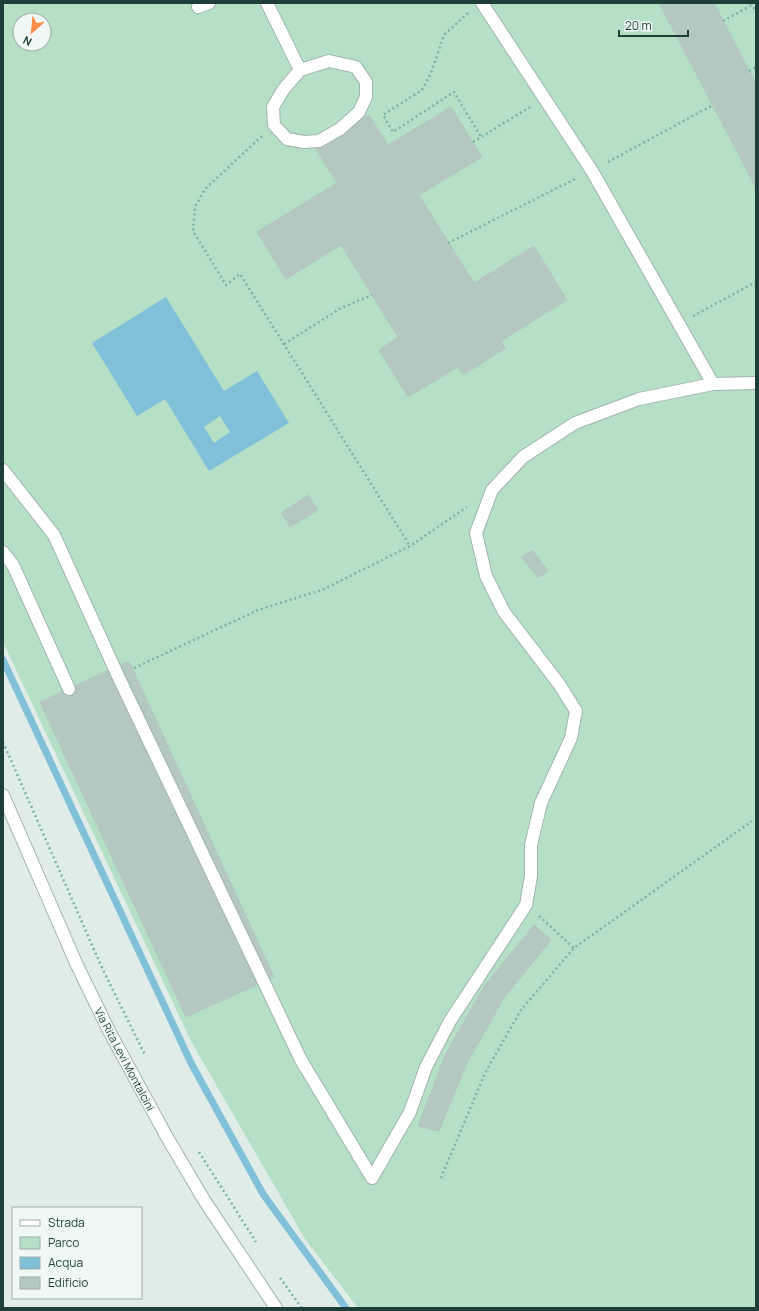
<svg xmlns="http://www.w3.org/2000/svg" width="759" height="1311" viewBox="0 0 759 1311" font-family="Manrope,sans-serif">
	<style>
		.green { fill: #b5e0c6; fill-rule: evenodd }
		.water { fill: #80c0d9; fill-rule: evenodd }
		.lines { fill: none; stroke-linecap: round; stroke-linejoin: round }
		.stream { stroke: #80c0d9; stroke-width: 7 }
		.building { fill: #b4c7c1; stroke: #b1c7c0 }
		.lane-casing { stroke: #a1b4b0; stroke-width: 14 }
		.street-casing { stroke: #a1b4b0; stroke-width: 14 }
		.path { stroke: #7cb4a9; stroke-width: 2.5; stroke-dasharray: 2 3; stroke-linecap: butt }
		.lane { stroke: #fff; stroke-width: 12 }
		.street { stroke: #fff; stroke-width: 12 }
		.labels { text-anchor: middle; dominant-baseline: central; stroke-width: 3; stroke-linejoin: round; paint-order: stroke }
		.street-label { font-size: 11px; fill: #1e3e39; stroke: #f0f8f5 }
	</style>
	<rect width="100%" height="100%" fill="#dfece8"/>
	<!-- green -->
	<path class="green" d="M3,3H756V1308H358L305,1239L192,1043L3,642ZM20,20H44V44H20Z"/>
	<!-- water -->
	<path class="water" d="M166,297L224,391L257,371L289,423L209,471L165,399L137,416L92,343ZM220,416L230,432L214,443L204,427Z"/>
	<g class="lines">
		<!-- stream -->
		<path class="stream" d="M3,660L191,1063L263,1194L346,1308"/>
	</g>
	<!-- building -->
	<g class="building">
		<path d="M659,3H714L756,84V188Z"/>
		<path d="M451,107L482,157L419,195L474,283L534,246L567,300L501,341L506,348L463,375L458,367L408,397L379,350L398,337L341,245L286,279L257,232L337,183L315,148L369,115L388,145Z"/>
		<path d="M308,495L318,510L290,527L281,513Z"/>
		<path d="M532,550L548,571L538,578L522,557Z"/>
		<path d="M129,661L274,977L186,1017L40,702Z"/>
		<path d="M534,925L551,940L504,998L467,1063L439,1131L418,1126L446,1053L485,985Z"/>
	</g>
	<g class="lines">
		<defs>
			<g id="lane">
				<path d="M267,3L300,70"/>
				<path d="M482,3L592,171L713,384"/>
				<path d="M198,7L209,3"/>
				<path d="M329,61L356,67L366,82V97L359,112L340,129L319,141L304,142L287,139L274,125L273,107L283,90L300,70Z"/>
				<path d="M3,470L54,535L118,676L301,1060L372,1178L410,1112L426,1067L450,1021L526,905L531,876V845L541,803L571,738L576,711L559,684L504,612L486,576L476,533L492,490L523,457L575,423L639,399L713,384L756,383"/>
				<path d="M3,552L13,565L69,689"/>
			</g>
			<path id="street" d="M3,795L76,963L108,1029L168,1139L204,1200L276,1308"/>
		</defs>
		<!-- lane casing -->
		<use href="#lane" class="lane-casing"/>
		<!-- street casing -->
		<use href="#street" class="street-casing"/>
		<!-- path -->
		<g class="path">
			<path d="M751,3L756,12"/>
			<path d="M468,13L444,35L431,73L422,90L383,115L393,132L454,92L481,137"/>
			<path d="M723,21L752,5"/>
			<path d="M749,71L756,67"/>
			<path d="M262,136L205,189L195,207L193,231L226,285L240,274L410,546"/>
			<path d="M473,142L530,107"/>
			<path d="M608,162L713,105"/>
			<path d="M448,243L577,178"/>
			<path d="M693,316L756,282"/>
			<path d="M284,344L341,308L372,295"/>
			<path d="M134,668L258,610L322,590L410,546L467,507"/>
			<path d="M3,742L103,970L145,1055"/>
			<path d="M539,916L574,948"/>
			<path d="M199,1152L256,1242"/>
			<path d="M441,1178L485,1073L521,1010L574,948L752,821"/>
			<path d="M280,1278L302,1308"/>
		</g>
		<!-- lane -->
		<use href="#lane" class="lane"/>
		<!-- street -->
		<use href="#street" class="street"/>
	</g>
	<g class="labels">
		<!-- street labels -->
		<g class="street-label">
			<text transform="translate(125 1059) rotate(62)">Via Rita Levi Montalcini</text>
		</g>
	</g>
	<!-- border -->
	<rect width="759" height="1311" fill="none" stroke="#1e3e39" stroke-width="8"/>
	<!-- legend -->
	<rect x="12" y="1207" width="130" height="92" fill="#f0f8f5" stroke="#9caeaa"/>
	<rect x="20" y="1220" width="20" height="6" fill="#ffffff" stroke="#9caeaa"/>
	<text x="48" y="1227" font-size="12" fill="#1e3e39">Strada</text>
	<rect x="20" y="1237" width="20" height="12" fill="#b5e0c6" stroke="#9caeaa"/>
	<text x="48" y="1247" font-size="12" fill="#1e3e39">Parco</text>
	<rect x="20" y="1257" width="20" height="12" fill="#80c0d9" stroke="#9caeaa"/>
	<text x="48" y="1267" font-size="12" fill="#1e3e39">Acqua</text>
	<rect x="20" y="1277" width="20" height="12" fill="#b4c7c1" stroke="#9caeaa"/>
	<text x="48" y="1287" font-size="12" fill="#1e3e39">Edificio</text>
	<!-- north arrow -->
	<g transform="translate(32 32) rotate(207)"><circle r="19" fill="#f0f8f5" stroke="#9caeaa"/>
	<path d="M0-3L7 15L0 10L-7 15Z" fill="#ff8c4a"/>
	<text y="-6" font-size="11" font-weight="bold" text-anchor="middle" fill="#1e3e39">N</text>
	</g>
	<!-- scale -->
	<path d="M619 30v6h69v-6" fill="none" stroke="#1e3e39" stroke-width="2"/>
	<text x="625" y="30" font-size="12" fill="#1e3e39" stroke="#f0f8f5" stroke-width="3" paint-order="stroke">20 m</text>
</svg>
